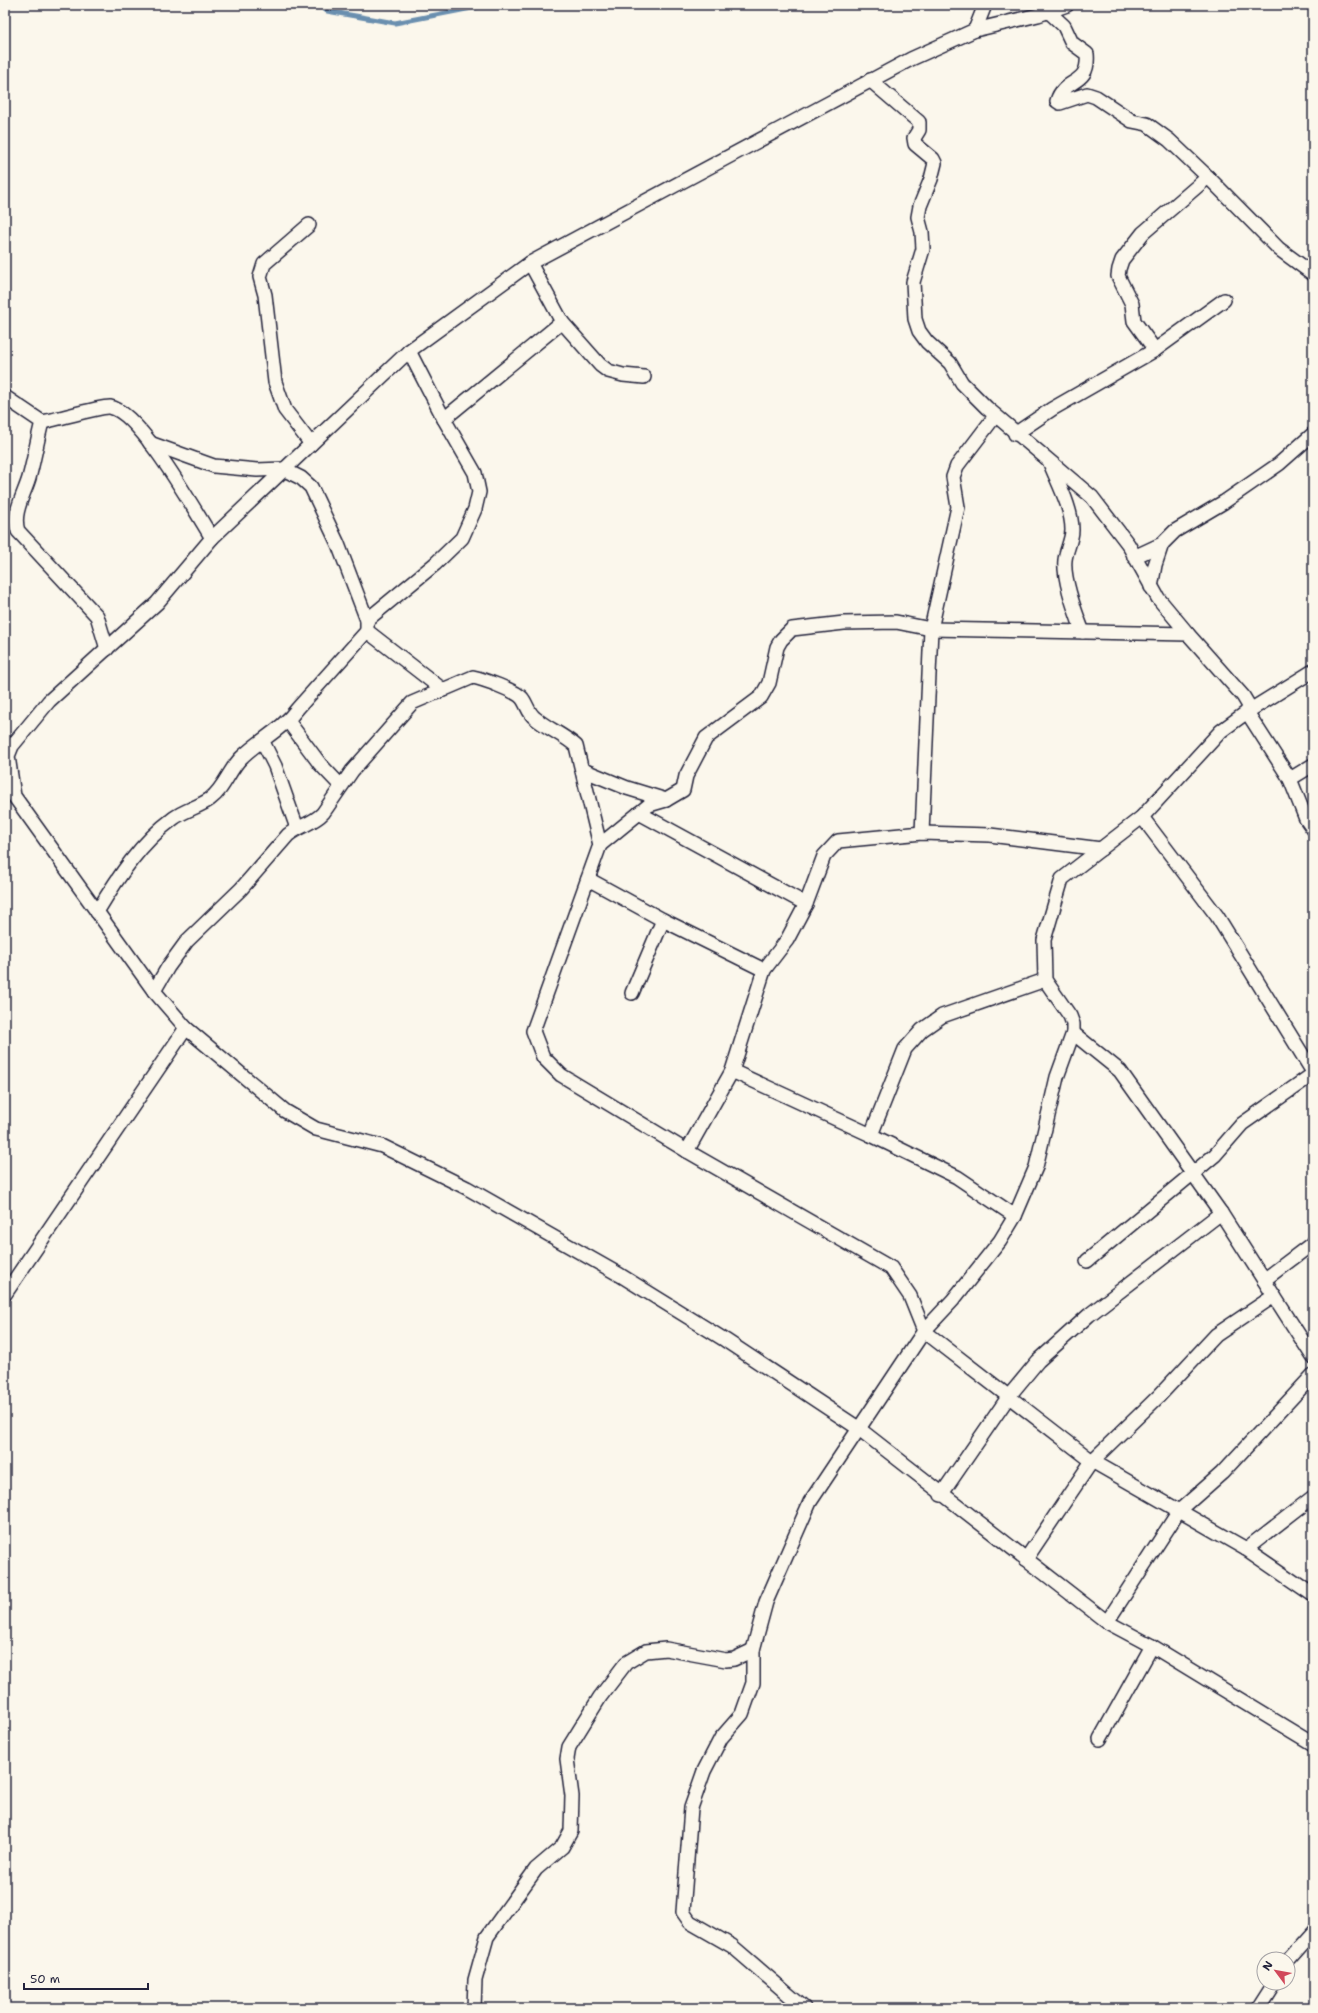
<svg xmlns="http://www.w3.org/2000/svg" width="1318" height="2013" viewBox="0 0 1318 2013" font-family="'Shantell Sans',sans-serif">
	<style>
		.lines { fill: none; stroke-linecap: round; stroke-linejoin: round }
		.stream { stroke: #6b8faf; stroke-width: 5 }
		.street-casing { stroke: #22223b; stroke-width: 16 }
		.street { stroke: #fbf7ec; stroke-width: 13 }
	</style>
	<rect width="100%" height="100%" fill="#fbf7ec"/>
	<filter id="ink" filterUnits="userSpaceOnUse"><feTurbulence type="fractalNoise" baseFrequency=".025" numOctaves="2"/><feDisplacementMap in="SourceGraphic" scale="8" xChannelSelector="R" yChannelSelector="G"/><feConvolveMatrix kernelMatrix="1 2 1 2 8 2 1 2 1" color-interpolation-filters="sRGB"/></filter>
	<g filter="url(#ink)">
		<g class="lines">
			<!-- stream -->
			<path class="stream" d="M319,5L327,11L395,23L487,5"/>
			<defs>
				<g id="street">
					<path d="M1067,5L1038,15L975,30L911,59L530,263L409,351L212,538L157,603L49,701L12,746L8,756L14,796L154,991L186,1028L285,1111L316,1129L382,1146L467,1188L620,1275L725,1340L858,1428L1107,1622L1152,1646L1313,1744"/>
					<path d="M1049,12L1064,26L1072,43L1087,54C1090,87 1064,77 1057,101L1060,103L1087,94L1096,97L1132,121L1147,124L1169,140L1208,177L1279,249L1313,274"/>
					<path d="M975,30L985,5"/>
					<path d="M870,80L919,122V130L914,138L915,144L933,159L935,163L931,179L920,206L918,217L922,232L923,249L913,282L915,319L919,331L927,342L950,363L962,383L987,408L1092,497L1128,544L1158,598L1188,634L1243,696L1249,706L1247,712L1290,779L1306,819L1313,829"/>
					<path d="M309,225L264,264L260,277L265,295L275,382L285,410L311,444"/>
					<path d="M530,263L562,322L600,365L608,371L623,375L644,377"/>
					<path d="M1155,350L1134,321L1132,304L1118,276L1119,269L1122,260L1143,233L1208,177"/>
					<path d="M5,397L42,422C37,441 34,460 29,478C24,495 12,513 18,531L97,616L107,649"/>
					<path d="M444,419L562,322"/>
					<path d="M42,422C54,420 102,406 110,407C140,412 195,511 212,538"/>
					<path d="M1015,434L1052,409L1155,350L1224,300"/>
					<path d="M150,443L214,466L257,470L283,469L301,478L311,487L338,544L367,620V631L443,690"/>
					<path d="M1050,463C1058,483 1072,508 1072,530C1072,540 1066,550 1065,560C1063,578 1076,614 1083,632"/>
					<path d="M1134,557L1162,544L1175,531L1224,502L1279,464L1313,434"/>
					<path d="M1151,587L1155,565L1162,544"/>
					<path d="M367,620L435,564L462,538L475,509L479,492L475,473L444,419L409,351"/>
					<path d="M1188,634L931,629L896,622L844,623L792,629L781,640L777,647L769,683L761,697L706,738L686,776L683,790L666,800L649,805L600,845L533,1031L543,1057L561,1075L687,1151L891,1268L910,1296L924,1331L1092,1461L1246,1549L1313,1595"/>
					<path d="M288,721L320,764L341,786"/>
					<path d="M263,742L275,766L297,828"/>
					<path d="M583,770L627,788L666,800"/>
					<path d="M1290,779L1313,765"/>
					<path d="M639,813L806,904"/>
					<path d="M1142,817L1217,916L1313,1072"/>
					<path d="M922,833L931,629L958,507L953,477L957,466L995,416"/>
					<path d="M588,879L663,920L764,970"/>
					<path d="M97,912C118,877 141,842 174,818C185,810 199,807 210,799C224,789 229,770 241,758C260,739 281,731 298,708L367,631"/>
					<path d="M154,991L168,967L187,941L241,889L288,835C299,826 314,823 323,813L352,771L412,703L473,677C483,679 516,691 522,698C527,704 528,713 535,718C548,729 564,735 576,746L600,845"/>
					<path d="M632,993L663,920"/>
					<path d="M1073,1033L1120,1071L1221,1213L1313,1357"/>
					<path d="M732,1071L871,1135L957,1177L1015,1216"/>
					<path d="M871,1135L905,1049L922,1030L942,1016L1045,980"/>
					<path d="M687,1151L732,1071L764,970L787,940L806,904L824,856L838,841L922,833L990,835L1101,849"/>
					<path d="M1087,1261L1215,1155L1242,1124L1313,1074"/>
					<path d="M1264,1280L1313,1243"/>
					<path d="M5,1294L186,1028"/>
					<path d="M941,1495L1009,1396L1038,1361L1089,1315L1221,1213"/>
					<path d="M1246,1549L1313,1497"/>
					<path d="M1026,1559L1092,1461L1159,1396L1216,1335L1274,1296"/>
					<path d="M1107,1622L1179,1511L1222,1473L1313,1375"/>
					<path d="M1100,1739L1152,1646"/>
					<path d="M1288,1959L1313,1931"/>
					<path d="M474,2008L475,1980L487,1937L536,1869L562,1847L571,1831L572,1796L567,1759L569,1747L600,1697L626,1663L646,1651L666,1649L726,1660L734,1659L753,1650"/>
					<path d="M804,2008L732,1946L690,1922L683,1912L691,1808L704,1771L721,1738L742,1714L753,1683V1650L766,1602L810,1502L924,1331L953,1300L1000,1241L1015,1216L1036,1167L1057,1077L1073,1033V1024L1070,1016L1045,980L1044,940L1062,879L1142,817L1221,731L1247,712L1313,671"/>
					<path d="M1258,2008L1274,1983"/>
				</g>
			</defs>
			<!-- street casing -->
			<use href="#street" class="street-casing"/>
			<!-- street -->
			<use href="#street" class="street"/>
		</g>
	</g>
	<!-- margin -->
	<rect width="1318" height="2013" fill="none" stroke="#fbf7ec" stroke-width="20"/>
	<rect x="10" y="10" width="1298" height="1993" fill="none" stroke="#22223b" stroke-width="1.5" filter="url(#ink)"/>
	<!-- north arrow -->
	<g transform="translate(1276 1971) rotate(302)"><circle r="19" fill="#fbf7ec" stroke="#a4a2a5"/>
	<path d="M0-3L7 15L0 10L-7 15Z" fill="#d1495b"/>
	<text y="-6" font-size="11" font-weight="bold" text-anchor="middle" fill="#22223b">N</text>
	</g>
	<!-- scale -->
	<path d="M24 1983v6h124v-6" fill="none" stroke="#22223b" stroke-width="2"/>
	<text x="30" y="1983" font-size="12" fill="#22223b" stroke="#fbf7ec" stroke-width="3" paint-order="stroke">50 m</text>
</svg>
